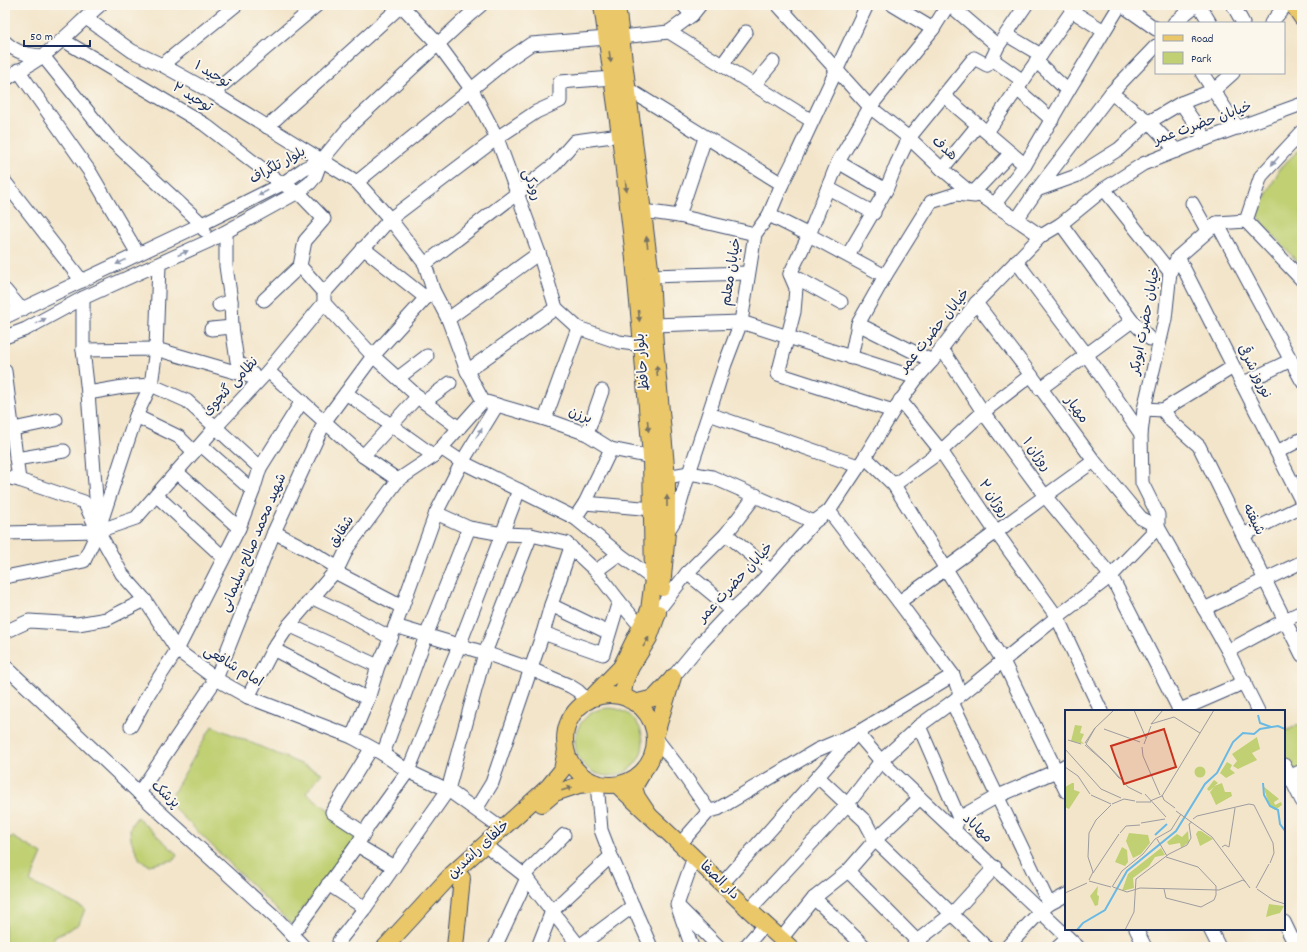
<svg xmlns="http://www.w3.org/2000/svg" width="1307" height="952" viewBox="0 0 1307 952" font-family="Dekko,'Playpen Sans Arabic',sans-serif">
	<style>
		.green { fill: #c0d073; stroke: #6e8068 }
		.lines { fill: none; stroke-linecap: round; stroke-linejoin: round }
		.minor-casing { stroke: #3b4a6e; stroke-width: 15 }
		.major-casing { stroke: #3b4a6e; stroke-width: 18 }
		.minor { stroke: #fff; stroke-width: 13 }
		.major { stroke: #eac769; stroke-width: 16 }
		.oneway { fill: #787363 }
		.oneway2 { fill: #8d97ae }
		.labels { text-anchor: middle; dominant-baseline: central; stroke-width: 4; stroke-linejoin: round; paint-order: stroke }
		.street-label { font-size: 14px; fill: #1b2f5e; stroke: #fbf7ec }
		.inset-river { fill: none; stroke: #6ab9e4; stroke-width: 2 }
		.inset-road { fill: none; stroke: #9d9c9f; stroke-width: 1 }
		.view { fill: #c8321e; fill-opacity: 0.15; stroke: #c8321e; stroke-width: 2 }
		.inset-edge { fill: none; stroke: #1b2f5e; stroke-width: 2 }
	</style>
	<rect width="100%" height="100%" fill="#fbf7ec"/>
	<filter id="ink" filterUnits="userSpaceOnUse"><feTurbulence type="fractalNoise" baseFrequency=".025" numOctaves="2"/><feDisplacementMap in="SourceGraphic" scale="8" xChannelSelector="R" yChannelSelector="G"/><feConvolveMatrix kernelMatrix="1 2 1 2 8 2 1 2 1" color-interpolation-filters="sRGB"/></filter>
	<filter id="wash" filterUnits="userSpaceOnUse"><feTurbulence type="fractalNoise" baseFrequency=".012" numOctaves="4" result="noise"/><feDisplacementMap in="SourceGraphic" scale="16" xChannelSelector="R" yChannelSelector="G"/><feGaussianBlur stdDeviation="0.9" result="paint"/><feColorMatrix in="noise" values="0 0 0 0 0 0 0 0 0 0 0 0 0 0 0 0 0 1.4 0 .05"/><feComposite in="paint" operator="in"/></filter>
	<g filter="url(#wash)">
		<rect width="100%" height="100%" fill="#f3e5ca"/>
		<!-- green -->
		<g class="green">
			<path d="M1302,147V267L1266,227L1258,215L1268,191L1281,167Z"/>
			<circle cx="609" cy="742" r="34"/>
			<path d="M1302,723V767L1292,771L1284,754V732Z"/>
			<path d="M212,726L322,773L306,793L360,833L299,914L292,925L168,802Z"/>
			<path d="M137,817L177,854L174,860L149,865L140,860L131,840L130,829L132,824Z"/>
			<path d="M13,837L42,854L30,882L85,909L79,924L55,937L50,947H5V839Z"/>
		</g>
	</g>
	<g filter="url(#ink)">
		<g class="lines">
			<defs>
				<g id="minor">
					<path d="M401,5L438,44L472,90L497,138L539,253L556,308L578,328L619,342L642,345"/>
					<path d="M683,5L692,15"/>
					<path d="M778,5L870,107L909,138L942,169L966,189L985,198L1041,236"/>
					<path d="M893,5L933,29"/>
					<path d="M950,5L998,46"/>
					<path d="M1122,5L1156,29"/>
					<path d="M1199,5L1210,23"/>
					<path d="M1233,5L1243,23"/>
					<path d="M1072,11L1104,31"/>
					<path d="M86,18L132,51L162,65L213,93L357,182L390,219L425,264L433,290L448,319L467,371L483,401L545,419L587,434L611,449L651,457"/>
					<path d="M1174,23L1196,5"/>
					<path d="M1271,23L1286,5"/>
					<path d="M669,32L692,15L700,5"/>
					<path d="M1007,35L1041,55"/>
					<path d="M621,37L669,32L812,121"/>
					<path d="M63,40L204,124L282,184L298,192L324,219L305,241L300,266L324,293"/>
					<path d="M5,42C17,53 27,55 43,56"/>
					<path d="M43,56L110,139L202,224L204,230"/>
					<path d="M992,59L1023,81"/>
					<path d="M1036,61L1068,91"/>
					<path d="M162,65L236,5"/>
					<path d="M722,65L746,32"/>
					<path d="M18,70L90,172L138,254"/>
					<path d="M1202,73L1238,128"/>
					<path d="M5,80C18,71 32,64 44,55C64,40 81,21 100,5"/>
					<path d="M754,85L773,62"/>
					<path d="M628,89L782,184"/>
					<path d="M1017,89L1052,120"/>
					<path d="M213,93L317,5"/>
					<path d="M1111,93L1149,122L1177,151"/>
					<path d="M944,96L1025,165"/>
					<path d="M1181,103L1206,139"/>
					<path d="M267,127L402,5"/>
					<path d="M987,132L1076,5"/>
					<path d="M838,162L886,190"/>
					<path d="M942,169L978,125"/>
					<path d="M5,182L82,281"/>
					<path d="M357,182L506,61L531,44L607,38"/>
					<path d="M828,188L874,213"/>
					<path d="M1104,189L1170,272"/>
					<path d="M1037,190L1076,176L1119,149L1149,122L1181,103L1214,90L1233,73"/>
					<path d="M974,192L1011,153"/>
					<path d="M1192,203L1207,230"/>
					<path d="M994,205L1025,165L1068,91L1120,5"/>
					<path d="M643,211L679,216L755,234"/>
					<path d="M769,215L809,235L885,276"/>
					<path d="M679,216L705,138"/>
					<path d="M1017,219L1037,190L1111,93L1156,46"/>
					<path d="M1246,221L1217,223L1178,257L1170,272L1165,319L1144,409L1141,434L1142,483L1158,515V527L1228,651L1258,711"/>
					<path d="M1246,221L1261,176L1302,132"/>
					<path d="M1246,221L1302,280"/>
					<path d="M1217,223L1302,381"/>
					<path d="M1061,224L1132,321L1150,339"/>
					<path d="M226,232V266L231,301L232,327L237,361L255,376"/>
					<path d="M363,248L426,298"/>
					<path d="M848,255L886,190L897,163L909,138L974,58L987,65L992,59L998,46L1026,5"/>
					<path d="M1178,257L1302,502"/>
					<path d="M1016,261L1086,354L1141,434"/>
					<path d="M425,264L554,165L575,141L620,135"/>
					<path d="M790,274L841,302"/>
					<path d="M651,276L748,273"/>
					<path d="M5,290L22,310"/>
					<path d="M83,298V350L88,393L98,523"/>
					<path d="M264,300L300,266"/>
					<path d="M324,303L373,356L424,402L459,428"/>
					<path d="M976,303L1031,375L1094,461L1141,518L1158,527"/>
					<path d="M219,305L231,301"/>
					<path d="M5,317L202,224L282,184L305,168L321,161"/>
					<path d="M448,319L539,253"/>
					<path d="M858,324L932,361"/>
					<path d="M654,325L741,322L917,378"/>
					<path d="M211,329L232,327"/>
					<path d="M5,337L26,329L83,298L209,241L298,192L310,183L315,177L321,161L351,125L468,16L481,5"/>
					<path d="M942,349L983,412L1045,496L1111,576L1180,711"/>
					<path d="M83,350L156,349L259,379"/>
					<path d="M851,358L858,324L885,276L931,202L956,194L975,196"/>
					<path d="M5,371L19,480"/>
					<path d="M268,371L363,456L398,480"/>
					<path d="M467,371L556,308"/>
					<path d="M398,378L427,356"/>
					<path d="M1242,384L1291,360"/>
					<path d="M1040,389L1132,321"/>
					<path d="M88,393L123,387L151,385L187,401L260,468"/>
					<path d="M346,393L434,456"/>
					<path d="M900,400L941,451L996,532L1057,617L1101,711"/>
					<path d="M424,402L450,383"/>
					<path d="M1144,409L1163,410L1233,367"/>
					<path d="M1163,410L1172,422L1199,446L1302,655"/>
					<path d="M893,411L778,374L794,312L796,288L790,274L809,235L838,162L870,107L933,29L948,5"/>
					<path d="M709,414L858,466"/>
					<path d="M136,416L179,437L194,452"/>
					<path d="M545,419L578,328"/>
					<path d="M13,429L56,420"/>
					<path d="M587,434L602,391"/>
					<path d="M201,445L253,491"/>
					<path d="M441,448L462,462L575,518L619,554L653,579"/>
					<path d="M1277,452L1302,439"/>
					<path d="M363,456L418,396"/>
					<path d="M865,457L894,485L1003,661L1066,791"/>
					<path d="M16,459L64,451"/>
					<path d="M177,472L239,528"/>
					<path d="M5,477L19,480L84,502L98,531L122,574L145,600L177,650L216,679L248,697L352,737L383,754L408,771L448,790L502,829"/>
					<path d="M667,477L689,473L712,477L814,522"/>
					<path d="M894,485L941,451L983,412L1031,375"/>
					<path d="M157,496L223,557"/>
					<path d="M585,503L653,509"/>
					<path d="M829,511L899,602L953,675L960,694"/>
					<path d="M436,513L469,528L503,534L531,535L566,543L596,571L619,601L641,627"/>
					<path d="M575,518L585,503L611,449"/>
					<path d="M98,531L136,416L151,385L156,349L159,265"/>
					<path d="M274,532L312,552L338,568"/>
					<path d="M5,533L98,531"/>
					<path d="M666,534L676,518L689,473L725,364L741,322L755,234L769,215L782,184L797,154L867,5"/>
					<path d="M726,534L770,570"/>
					<path d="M1243,535L1302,506"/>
					<path d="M596,571L619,554"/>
					<path d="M335,572L402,607"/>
					<path d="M687,573L732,610"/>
					<path d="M5,577L84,561L98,531L136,518L215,428L268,371L324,303V293L390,219L497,138L536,112L560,101V82L613,78"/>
					<path d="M313,598L345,613L391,638"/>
					<path d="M899,602C965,556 1029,507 1094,461"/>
					<path d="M551,605L609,633"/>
					<path d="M660,608L687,573L726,534L756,495"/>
					<path d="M1204,609L1302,562"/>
					<path d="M289,625L378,666"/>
					<path d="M395,626L485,653L531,669L570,686L578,691L588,701"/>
					<path d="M5,632L29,621L78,624L107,619L145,600"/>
					<path d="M543,633L603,654L619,601"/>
					<path d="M273,649L368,699"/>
					<path d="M1228,651L1285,620L1302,612"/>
					<path d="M5,666L139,793L277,919L304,947"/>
					<path d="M673,677L702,642L732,610L754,590L814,522L829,511L865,457L893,411L917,378L932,361L976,303L1041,236L1061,224L1104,189L1143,164L1206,139L1302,104"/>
					<path d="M248,697L273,649L289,625L338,568L348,547L398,480L434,456L483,401"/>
					<path d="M952,702L1049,904"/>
					<path d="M1178,711L1245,682"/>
					<path d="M131,726L149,693L177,650L239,528L253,491L260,468L302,401"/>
					<path d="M919,726L959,818"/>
					<path d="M857,733L881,761L1078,947"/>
					<path d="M352,737L368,699L378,666L391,638L436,513L462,462L497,405"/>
					<path d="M655,737L679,768L709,811"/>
					<path d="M383,754L426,636L469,528"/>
					<path d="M1284,765L1302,801"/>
					<path d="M818,777L865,821L875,840L986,947"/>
					<path d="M1284,779L1302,771"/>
					<path d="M597,783L601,830L611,856L651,947"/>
					<path d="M139,793L216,679L274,532L325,421L373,356L433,290"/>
					<path d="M476,809L492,783L543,633L551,605L571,547"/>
					<path d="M954,829L959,818L996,797L1056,771L1066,765"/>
					<path d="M364,833L332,812L371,749"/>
					<path d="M680,844L709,811L718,809L817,750L857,733L953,675"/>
					<path d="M357,845L394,867"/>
					<path d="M492,850L524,875L579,946L582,947"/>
					<path d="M848,871L922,946"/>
					<path d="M524,875L564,835"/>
					<path d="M328,884L365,908"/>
					<path d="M722,884L854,736"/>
					<path d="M814,898L865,947"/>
					<path d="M679,907L719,947"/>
					<path d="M749,910L847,805L881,761L919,726L952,702L1057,617L1111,576L1158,527"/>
					<path d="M1284,922L1296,947"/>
					<path d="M1136,929L1145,947"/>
					<path d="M1210,929L1219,947"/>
					<path d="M292,935L357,845L369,825L408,771L459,646L519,490"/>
					<path d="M781,939L814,898L848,871L875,840L920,798"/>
					<path d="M339,941L365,908L448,790L485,653L531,535"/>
					<path d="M495,947L527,878"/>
					<path d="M538,947L552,911L611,856"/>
					<path d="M578,947L633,906"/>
					<path d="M692,947L677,905L694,857"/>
					<path d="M745,947L765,924"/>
					<path d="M912,947L917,941L952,914L995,867"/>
					<path d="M1007,947L1041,911L1049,904L1066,895"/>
					<path d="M1058,947L1068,938"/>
				</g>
				<g id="major">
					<path d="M617,5L651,276L655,345L667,477V532L662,588"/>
					<path d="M1293,5L1302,18"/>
					<circle cx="610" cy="740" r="45"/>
					<path d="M629,700L623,694L625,681L631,667L649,638L658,613"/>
					<path d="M588,701L621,667L649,610L653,579L651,457L642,345L633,249L620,135L602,5"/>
					<path d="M634,703L654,698L671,680"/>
					<path d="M655,737L673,677"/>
					<path d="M617,785L649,815L637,797L634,787L643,772"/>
					<path d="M542,804L555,793L579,785L597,783"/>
					<path d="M649,815L680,844L749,910L790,947"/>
					<path d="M385,947L452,874L548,787L562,770L566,750"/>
					<path d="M455,947L462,878"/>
				</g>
			</defs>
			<!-- minor casing -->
			<use href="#minor" class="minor-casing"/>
			<!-- major casing -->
			<use href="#major" class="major-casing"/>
			<!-- minor -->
			<use href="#minor" class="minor"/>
			<!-- major -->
			<use href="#major" class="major"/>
		</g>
		<!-- one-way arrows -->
		<defs><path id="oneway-solid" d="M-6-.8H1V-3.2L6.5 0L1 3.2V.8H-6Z"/></defs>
		<g class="oneway">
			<use href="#oneway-solid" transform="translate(610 57) rotate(82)"/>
			<use href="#oneway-solid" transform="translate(626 186) rotate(84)"/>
			<use href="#oneway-solid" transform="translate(647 242) rotate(-97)"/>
			<use href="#oneway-solid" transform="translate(639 316) rotate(85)"/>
			<use href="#oneway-solid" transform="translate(657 371) rotate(-95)"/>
			<use href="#oneway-solid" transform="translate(648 426) rotate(85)"/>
			<use href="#oneway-solid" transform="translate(667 501) rotate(-90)"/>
			<use href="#oneway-solid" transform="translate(646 642) rotate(-60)"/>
			<use href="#oneway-solid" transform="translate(567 789) rotate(-18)"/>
		</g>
		<g class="oneway2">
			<use href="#oneway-solid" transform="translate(1275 161) rotate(131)"/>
			<use href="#oneway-solid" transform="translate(263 193) rotate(153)"/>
			<use href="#oneway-solid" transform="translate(183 253) rotate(-25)"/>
			<use href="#oneway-solid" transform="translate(121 262) rotate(154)"/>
			<use href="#oneway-solid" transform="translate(41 321) rotate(-28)"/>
			<use href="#oneway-solid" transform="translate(479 433) rotate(-58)"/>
		</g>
	</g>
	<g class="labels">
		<!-- street labels -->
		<g class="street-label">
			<text transform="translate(212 75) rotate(30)">توحید ۱</text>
			<text transform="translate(192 98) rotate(31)">توحید ۲</text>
			<text transform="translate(1203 124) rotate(-20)">خیابان حضرت عمر</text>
			<text transform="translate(944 149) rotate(42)">هدف</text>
			<text transform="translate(278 166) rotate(-29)">بلوار تلگراف</text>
			<text transform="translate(531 185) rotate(70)">رودکی</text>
			<text transform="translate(732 272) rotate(-81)">خیابان معلم</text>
			<text transform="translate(1146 321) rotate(-79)">خیابان حضرت ابوبکر</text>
			<text transform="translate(935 331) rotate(-51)">خیابان حضرت عمر</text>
			<text transform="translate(643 362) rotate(-95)">بلوار حافظ</text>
			<text transform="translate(1254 372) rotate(63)">نوروز شرقی</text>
			<text transform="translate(231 387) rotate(-47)">نظامی گنجوی</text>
			<text transform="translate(1076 410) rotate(53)">مهیار</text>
			<text transform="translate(580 416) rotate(22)">برزن</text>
			<text transform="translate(1036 455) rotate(54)">روژان ۱</text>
			<text transform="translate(993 499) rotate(56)">روژان ۲</text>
			<text transform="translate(1253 520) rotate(64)">شیفته</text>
			<text transform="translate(342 532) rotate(-57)">شقایق</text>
			<text transform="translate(254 543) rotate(-67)">شهید محمد صالح سلیمانی</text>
			<text transform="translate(736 583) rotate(-47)">خیابان حضرت عمر</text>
			<text transform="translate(233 667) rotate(31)">امام شافعی</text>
			<text transform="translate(165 795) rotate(42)">پزشک</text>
			<text transform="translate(977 829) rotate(43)">مهاباد</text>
			<text transform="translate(479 850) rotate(-43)">خلفای راشدین</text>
			<text transform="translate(719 881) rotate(44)">دار الصفا</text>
		</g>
	</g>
	<!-- overview -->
	<g transform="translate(1065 710)">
		<rect width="220" height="220" fill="#f3e5ca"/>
		<path d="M10,15L17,16L15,23L19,24L16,31L19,34L6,31ZM192,27L195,39L187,43L192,50L173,59L168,56L172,51L167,44ZM162,52L167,55L165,59L170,63L161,68L155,63ZM129.5 62a5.5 5.5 0 1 1 11 0a5.5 5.5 0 1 1-11 0ZM149,70L153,73L149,76L157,73L160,82H166L167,86L151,95L145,82L149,77L144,81L142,79ZM7,73H9V80L15,82L4,99L0,97V77ZM198,76L214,89L209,92L210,95L216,92L217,95L210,100L205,97ZM123,121L124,132L116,138L115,133L104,135L102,132L112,124L117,127ZM133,121H136L148,129L135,136L131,124ZM64,123L83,125L85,133L76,144L68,148L61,131ZM57,137L62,140L63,152L60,156L50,152ZM96,138L100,145L90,147L84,156L68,168L69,178L57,181L63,164ZM33,176L32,185L34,186L33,195L30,196L25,186ZM204,194L219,196L215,203L201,207Z" fill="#c0d073"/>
		<path class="inset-river" d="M193,5L195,13L206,17M198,73L199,85L205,96L213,100L215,114L220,121M90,125L102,114M12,220L18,213L40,200L62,161L111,121L140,74L152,63L168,32L178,23L189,24L195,19L213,16L220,19"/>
		<path class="inset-road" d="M69,0L81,28M86,14L109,7L135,23M86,14L98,0M30,18L49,0M39,19L75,32M3,30L16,34M20,33L30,18L21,34M79,34L86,16M20,35L43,55L53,67L57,70L44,56L21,34M77,37L78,46L95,85M0,39L36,79L56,88M0,57L13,66L25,84M57,70L63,77L77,84M80,84L101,107M26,85L46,94M97,85L99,90L110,98M85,91L97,86L149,0M71,92H86M47,94L59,89L70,91M111,101L147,127L185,178M128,109L132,106L184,94L189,95L208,133L209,143L205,153M76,113L100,109M55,123L61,116L75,115M92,129L102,146M157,137L160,135L164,137L170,98M28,163L54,124M24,170L28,162L23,147L24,123L31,110L46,95M24,171L46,177M47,177L57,161L78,144L90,129L106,120L116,104M48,177L62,182L75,178L154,180L178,170L181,172M191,178L204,154M99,179L101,188L136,197L149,190L151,185V176L133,157L101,147M192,179L208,190L220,194M0,183L22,173M60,220L69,202L71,169L104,144L122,135L126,128L124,114L127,112"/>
		<path class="view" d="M99,19L111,57L59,74L46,36Z"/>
		<rect width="220" height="220" class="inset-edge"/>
	</g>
	<!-- margin -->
	<rect width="1307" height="952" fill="none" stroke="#fbf7ec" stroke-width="20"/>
	<!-- legend -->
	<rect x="1155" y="22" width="130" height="52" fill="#fbf7ec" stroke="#a1a7b3"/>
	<rect x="1163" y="35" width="20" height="6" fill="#eac769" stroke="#a1a7b3"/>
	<text x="1191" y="42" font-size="12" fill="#1b2f5e">Road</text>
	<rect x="1163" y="52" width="20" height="12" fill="#c0d073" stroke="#a1a7b3"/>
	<text x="1191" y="62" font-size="12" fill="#1b2f5e">Park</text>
	<!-- scale -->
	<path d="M24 40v6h66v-6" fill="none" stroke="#1b2f5e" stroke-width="2"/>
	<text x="30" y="40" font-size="12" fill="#1b2f5e" stroke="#fbf7ec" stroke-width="3" paint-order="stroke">50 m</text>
</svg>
